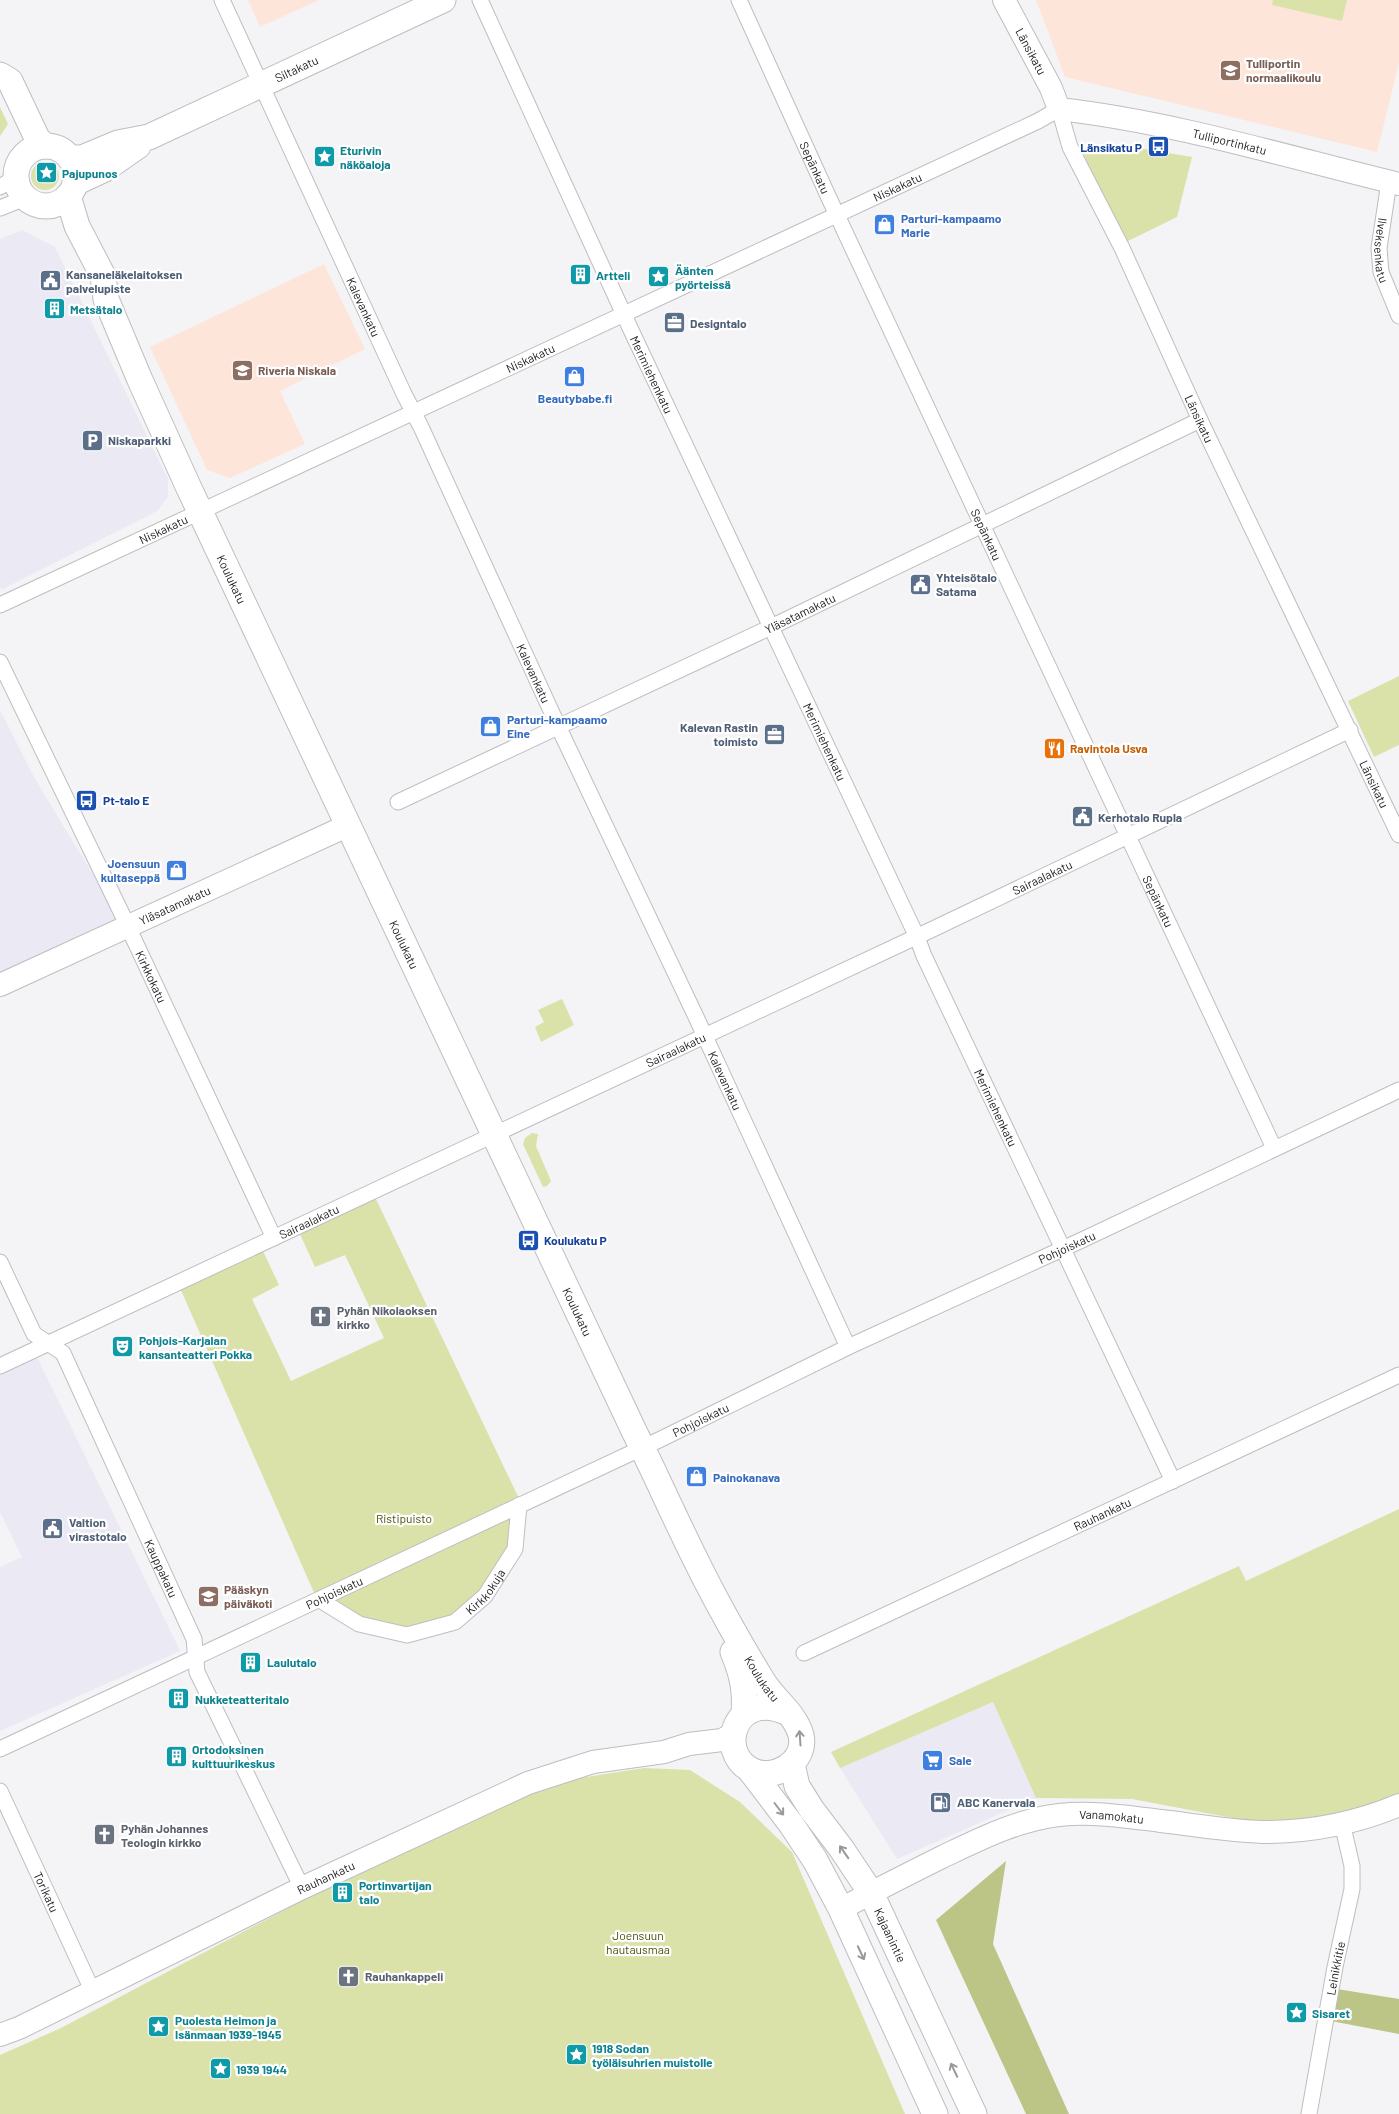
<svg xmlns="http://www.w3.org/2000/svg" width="1399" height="2114" viewBox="0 0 1399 2114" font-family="Barlow,sans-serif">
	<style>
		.built { fill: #eae9f4 }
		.education { fill: #fde5da }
		.green { fill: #dae2aa }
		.forest { fill: #bcc486 }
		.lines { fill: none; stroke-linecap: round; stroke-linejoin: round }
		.street-casing { stroke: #bebec1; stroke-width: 17 }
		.secondary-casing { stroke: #bebec1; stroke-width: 24 }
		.primary-casing { stroke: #bebec1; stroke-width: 27 }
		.street { stroke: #fff; stroke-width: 15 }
		.secondary { stroke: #fff; stroke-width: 22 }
		.primary { stroke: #fff; stroke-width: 25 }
		.oneway { stroke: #999 }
		.labels { text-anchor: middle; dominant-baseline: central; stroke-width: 4.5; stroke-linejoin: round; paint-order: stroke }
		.street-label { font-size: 12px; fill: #1c1c1d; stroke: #fff }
		.education-label { font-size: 12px; font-weight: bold; fill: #785e54; stroke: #fff; text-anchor: start }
		.transit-label { font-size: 12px; font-weight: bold; fill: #164399; stroke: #fff; text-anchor: start }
		.culture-label { font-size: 12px; font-weight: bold; fill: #0d838f; stroke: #fff; text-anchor: start }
		.shop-label { font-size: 12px; font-weight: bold; fill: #366cbe; stroke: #fff; text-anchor: start }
		.service-label { font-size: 12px; font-weight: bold; fill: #4e5e75; stroke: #fff; text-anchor: start }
		.food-label { font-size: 12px; font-weight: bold; fill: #c56008; stroke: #fff; text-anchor: start }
		.worship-label { font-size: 12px; font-weight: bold; fill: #5b616d; stroke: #fff; text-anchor: start }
		.park-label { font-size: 12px; fill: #4b5106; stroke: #fff }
	</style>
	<rect width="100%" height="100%" fill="#f4f4f7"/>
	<!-- built -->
	<g class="built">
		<path d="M22,230L55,247L168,479V497L157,511L3,589L0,588V239Z"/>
		<path d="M0,710L35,779L123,924L0,980Z"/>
		<path d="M35,1353L180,1651L0,1731V1567L22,1557L0,1512V1369Z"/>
		<path d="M993,1702L1036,1798L897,1859L840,1768Z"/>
	</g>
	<!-- education -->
	<g class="education">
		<path d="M248,0H319L260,27Z"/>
		<path d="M1036,0H1399V63L1377,152L1065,77Z"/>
		<path d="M324,264L365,349L280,391L305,444L230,478L207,470L150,347Z"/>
	</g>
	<!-- green -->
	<g class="green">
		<path d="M1273,0H1347L1342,21L1272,5Z"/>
		<path d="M0,107L8,124L0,136Z"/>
		<path d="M1109,143L1192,157L1177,217L1124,243L1082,151Z"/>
		<circle cx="45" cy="176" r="14"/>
		<path d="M1399,676V745L1374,757L1348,701Z"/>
		<path d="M562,999L574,1025L541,1042L535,1027L544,1022L538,1010Z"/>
		<path d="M532,1133L538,1134L536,1146L551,1181L547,1186L543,1187L523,1144L525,1138Z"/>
		<path d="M375,1197L524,1509L490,1599L459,1628L409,1639L319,1604L180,1288L262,1249L279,1285L252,1299L291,1381L384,1338L345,1255L315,1267L299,1232Z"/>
		<path d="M1399,1509V1795L1344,1815L1269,1825L1132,1799L1036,1798L993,1702L840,1768L831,1752L1239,1566L1246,1581Z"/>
		<path d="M644,1768L690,1770L740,1802L792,1852L905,2114H0V2055L61,2028L313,1895L541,1784Z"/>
	</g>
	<!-- forest -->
	<g class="forest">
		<path d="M1006,1861L993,1944L1069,2114H1026L936,1920Z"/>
		<path d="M1337,1989L1399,1999V2034L1331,2021Z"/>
	</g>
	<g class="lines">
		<defs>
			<g id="street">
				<path id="s1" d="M222,0L404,394L421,427L558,726L697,1019L848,1347"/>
				<path id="s2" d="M480,0L631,330L917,937L924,956L1173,1481"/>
				<path id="s3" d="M739,0L829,198L1274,1148"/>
				<path id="s4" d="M1389,182L1379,248L1381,272L1399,316"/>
				<path d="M0,187L16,177"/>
				<path d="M0,208L25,198"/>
				<path id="s5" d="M0,605L1038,121L1059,109L1070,147L1122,248L1200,420L1399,835"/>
				<path id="s6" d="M0,662L122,914L274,1238"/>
				<path id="s7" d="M398,802L771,627L1200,420"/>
				<path id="s8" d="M0,1262L34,1334L63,1353L194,1639L197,1672L302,1888"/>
				<path id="s9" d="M0,1366L933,929L1350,730"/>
				<path id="s10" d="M320,1600L359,1624L407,1635L455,1622L485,1596L515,1549L519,1505"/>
				<path id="s11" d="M804,1653L1399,1375"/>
				<path id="s12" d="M0,1749L659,1440L848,1347L1082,1240L1399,1090"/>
				<path id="s13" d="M0,1791L93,1992"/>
				<path id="s14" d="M1309,2114L1335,1967L1352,1889V1866L1342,1823"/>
			</g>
			<g id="secondary">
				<path id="s15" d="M1004,0L1051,88L1059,109C1174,122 1287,157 1399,184"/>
				<path id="s16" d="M0,985L349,825"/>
				<path id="s17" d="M841,1909C874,1891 908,1874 942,1857C980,1839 1017,1820 1059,1815C1092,1811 1128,1817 1161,1821C1197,1825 1234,1832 1270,1832C1314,1831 1359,1822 1399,1805"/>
				<path id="s18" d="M0,2035L19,2028L302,1888L528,1783L593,1762L664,1752L689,1744L722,1740L733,1734"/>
			</g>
			<g id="primary">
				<path d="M0,75L10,81L38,140L46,146"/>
				<circle cx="46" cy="176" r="30"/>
				<path id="s19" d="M70,158H82L118,143L149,137L443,0"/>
				<path d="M75,183L105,169L138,146"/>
				<path id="s20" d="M68,196L77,226L103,276L106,299L140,380L188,486L634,1431C660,1483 683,1537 710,1588C726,1619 744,1650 762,1680C773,1699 795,1713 801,1735C807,1762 774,1782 751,1770C715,1751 736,1688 788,1713"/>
				<path d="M733,1652C742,1673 746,1691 744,1714"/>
				<path id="s21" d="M792,1764L797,1786L812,1810L841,1848L871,1893L974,2114"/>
				<path d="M750,1770L791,1824L815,1860L841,1909L935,2114"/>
			</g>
		</defs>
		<!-- street casing -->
		<use href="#street" class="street-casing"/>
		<!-- secondary casing -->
		<use href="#secondary" class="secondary-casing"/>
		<!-- primary casing -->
		<use href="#primary" class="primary-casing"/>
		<!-- street -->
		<use href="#street" class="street"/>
		<!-- secondary -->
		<use href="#secondary" class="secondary"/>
		<!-- primary -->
		<use href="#primary" class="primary"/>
	</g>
	<!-- one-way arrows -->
	<defs><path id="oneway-shaft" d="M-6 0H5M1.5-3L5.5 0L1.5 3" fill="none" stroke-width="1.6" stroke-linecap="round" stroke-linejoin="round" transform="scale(1.25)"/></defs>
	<g class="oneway">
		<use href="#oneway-shaft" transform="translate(800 1738) rotate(-94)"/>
		<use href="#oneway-shaft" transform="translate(779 1809) rotate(53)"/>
		<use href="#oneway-shaft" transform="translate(844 1852) rotate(-125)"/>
		<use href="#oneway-shaft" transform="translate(861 1953) rotate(65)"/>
		<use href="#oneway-shaft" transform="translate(954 2070) rotate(-115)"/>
	</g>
	<!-- icons -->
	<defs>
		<symbol id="school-square" viewBox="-11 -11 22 22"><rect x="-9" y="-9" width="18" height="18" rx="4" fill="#8d6e63" stroke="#fff"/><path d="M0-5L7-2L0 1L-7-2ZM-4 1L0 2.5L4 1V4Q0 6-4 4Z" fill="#fff"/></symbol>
		<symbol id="bus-square" viewBox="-11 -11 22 22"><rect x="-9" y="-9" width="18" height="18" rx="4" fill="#1a4fb4" stroke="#fff"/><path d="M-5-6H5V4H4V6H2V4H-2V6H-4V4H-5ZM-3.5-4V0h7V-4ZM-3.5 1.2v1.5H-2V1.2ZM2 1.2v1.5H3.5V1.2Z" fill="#fff"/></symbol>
		<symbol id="sight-square" viewBox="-11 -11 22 22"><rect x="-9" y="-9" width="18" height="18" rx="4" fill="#0f9aa8" stroke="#fff"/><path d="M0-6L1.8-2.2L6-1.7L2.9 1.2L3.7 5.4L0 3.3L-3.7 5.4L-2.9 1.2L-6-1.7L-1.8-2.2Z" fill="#fff"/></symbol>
		<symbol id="shop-square" viewBox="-11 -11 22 22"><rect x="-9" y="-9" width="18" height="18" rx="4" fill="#3f7fe0" stroke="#fff"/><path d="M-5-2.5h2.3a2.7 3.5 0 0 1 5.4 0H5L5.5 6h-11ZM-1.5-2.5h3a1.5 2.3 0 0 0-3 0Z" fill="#fff"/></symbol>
		<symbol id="building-square" viewBox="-11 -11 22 22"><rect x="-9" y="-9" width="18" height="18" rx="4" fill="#0f9aa8" stroke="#fff"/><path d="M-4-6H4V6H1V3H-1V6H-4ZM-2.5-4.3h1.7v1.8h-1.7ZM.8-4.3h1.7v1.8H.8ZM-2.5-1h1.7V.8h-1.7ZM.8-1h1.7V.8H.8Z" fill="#fff"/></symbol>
		<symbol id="civic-square" viewBox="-11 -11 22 22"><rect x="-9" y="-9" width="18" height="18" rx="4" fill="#5c6f8a" stroke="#fff"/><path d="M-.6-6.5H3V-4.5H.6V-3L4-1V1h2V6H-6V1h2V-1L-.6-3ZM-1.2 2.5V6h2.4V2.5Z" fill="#fff"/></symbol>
		<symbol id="office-square" viewBox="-11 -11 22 22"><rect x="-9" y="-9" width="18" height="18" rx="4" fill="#5c6f8a" stroke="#fff"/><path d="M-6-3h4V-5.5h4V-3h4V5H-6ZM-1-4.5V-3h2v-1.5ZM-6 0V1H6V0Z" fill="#fff"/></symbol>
		<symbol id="parking-square" viewBox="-11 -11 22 22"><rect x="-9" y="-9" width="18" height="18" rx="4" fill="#5c6f8a" stroke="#fff"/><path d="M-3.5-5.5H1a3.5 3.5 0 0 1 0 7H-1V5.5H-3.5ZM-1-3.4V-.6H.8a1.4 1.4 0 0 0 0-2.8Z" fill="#fff"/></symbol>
		<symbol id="restaurant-square" viewBox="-11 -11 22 22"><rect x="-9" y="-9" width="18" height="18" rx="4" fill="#e8710a" stroke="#fff"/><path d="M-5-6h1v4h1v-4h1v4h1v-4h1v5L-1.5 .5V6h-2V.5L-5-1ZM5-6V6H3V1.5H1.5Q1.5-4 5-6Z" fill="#fff"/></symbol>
		<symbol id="church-square" viewBox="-11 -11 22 22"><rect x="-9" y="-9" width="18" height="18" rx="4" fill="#6b7280" stroke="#fff"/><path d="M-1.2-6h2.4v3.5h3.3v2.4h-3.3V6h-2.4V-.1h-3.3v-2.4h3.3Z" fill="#fff"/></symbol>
		<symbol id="theatre-square" viewBox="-11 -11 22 22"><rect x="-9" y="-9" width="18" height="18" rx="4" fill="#0f9aa8" stroke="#fff"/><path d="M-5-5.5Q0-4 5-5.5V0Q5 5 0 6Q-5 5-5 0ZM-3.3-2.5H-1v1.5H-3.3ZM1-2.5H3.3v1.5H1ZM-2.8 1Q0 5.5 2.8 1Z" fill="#fff"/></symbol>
		<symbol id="supermarket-square" viewBox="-11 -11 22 22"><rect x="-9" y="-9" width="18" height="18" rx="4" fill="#3f7fe0" stroke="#fff"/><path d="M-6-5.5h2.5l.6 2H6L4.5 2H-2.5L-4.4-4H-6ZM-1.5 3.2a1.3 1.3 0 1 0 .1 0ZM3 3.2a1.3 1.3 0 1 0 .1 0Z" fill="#fff"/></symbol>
		<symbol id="fuel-square" viewBox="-11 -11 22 22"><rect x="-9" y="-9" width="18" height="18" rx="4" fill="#5c6f8a" stroke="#fff"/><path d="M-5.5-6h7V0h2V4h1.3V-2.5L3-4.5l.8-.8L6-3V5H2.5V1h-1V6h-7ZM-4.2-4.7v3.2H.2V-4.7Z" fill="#fff"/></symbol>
	</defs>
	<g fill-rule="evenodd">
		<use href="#school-square" x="1218" y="58" width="25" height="25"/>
		<use href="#bus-square" x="1146" y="134" width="25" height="25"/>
		<use href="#sight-square" x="312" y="144" width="25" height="25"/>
		<use href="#sight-square" x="34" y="160" width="25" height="25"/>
		<use href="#shop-square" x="872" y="212" width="25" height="25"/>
		<use href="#building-square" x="568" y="262" width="25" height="25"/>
		<use href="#sight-square" x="646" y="264" width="25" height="25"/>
		<use href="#civic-square" x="38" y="268" width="25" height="25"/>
		<use href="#building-square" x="42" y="296" width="25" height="25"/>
		<use href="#office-square" x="662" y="310" width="25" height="25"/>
		<use href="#school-square" x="230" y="358" width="25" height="25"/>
		<use href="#shop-square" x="562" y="364" width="25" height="25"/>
		<use href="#parking-square" x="80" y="428" width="25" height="25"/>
		<use href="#civic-square" x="908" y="572" width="25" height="25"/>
		<use href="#shop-square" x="478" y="714" width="25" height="25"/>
		<use href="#office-square" x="762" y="722" width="25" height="25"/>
		<use href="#restaurant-square" x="1042" y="736" width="25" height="25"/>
		<use href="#bus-square" x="74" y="788" width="25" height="25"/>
		<use href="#civic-square" x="1070" y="804" width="25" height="25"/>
		<use href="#shop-square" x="164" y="858" width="25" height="25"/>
		<use href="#bus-square" x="516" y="1228" width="25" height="25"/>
		<use href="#church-square" x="308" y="1304" width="25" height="25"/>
		<use href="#theatre-square" x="110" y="1334" width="25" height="25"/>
		<use href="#shop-square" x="684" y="1464" width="25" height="25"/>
		<use href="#civic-square" x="40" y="1516" width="25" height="25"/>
		<use href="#school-square" x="196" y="1584" width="25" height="25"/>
		<use href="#building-square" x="238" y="1650" width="25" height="25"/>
		<use href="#building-square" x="166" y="1686" width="25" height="25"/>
		<use href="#building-square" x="164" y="1744" width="25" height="25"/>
		<use href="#supermarket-square" x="920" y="1748" width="25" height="25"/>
		<use href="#fuel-square" x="928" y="1790" width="25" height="25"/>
		<use href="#church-square" x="92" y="1822" width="25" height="25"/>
		<use href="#building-square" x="330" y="1880" width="25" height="25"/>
		<use href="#church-square" x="336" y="1964" width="25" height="25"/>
		<use href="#sight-square" x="1284" y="2000" width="25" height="25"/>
		<use href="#sight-square" x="146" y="2014" width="25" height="25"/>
		<use href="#sight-square" x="564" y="2042" width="25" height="25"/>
		<use href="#sight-square" x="208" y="2056" width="25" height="25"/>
	</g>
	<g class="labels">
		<!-- street labels -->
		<g class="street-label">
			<text stroke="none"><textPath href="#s15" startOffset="58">Länsikatu</textPath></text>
			<text stroke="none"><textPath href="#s19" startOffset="245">Siltakatu</textPath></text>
			<text stroke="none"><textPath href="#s15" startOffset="296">Tulliportinkatu</textPath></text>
			<text stroke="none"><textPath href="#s3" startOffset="184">Sepänkatu</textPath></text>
			<text stroke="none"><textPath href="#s5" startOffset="990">Niskakatu</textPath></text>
			<text stroke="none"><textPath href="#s4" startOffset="69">Ilveksenkatu</textPath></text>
			<text stroke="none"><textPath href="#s1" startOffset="338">Kalevankatu</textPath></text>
			<text stroke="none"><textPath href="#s5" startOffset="585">Niskakatu</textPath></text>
			<text stroke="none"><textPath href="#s2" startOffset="412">Merimiehenkatu</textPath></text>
			<text stroke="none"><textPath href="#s5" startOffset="1510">Länsikatu</textPath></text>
			<text stroke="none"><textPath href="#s5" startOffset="180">Niskakatu</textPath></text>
			<text stroke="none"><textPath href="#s3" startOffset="589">Sepänkatu</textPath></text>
			<text stroke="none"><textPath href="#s20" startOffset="418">Koulukatu</textPath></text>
			<text stroke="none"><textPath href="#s7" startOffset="444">Yläsatamakatu</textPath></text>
			<text stroke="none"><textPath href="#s1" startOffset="742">Kalevankatu</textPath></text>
			<text stroke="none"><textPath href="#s2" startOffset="818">Merimiehenkatu</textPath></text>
			<text stroke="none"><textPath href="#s5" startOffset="1915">Länsikatu</textPath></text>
			<text stroke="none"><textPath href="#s9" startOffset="1151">Sairaalakatu</textPath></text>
			<text stroke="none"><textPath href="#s3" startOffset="994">Sepänkatu</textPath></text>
			<text stroke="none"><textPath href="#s16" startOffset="192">Yläsatamakatu</textPath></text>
			<text stroke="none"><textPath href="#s20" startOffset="822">Koulukatu</textPath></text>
			<text stroke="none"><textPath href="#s6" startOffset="349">Kirkkokatu</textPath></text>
			<text stroke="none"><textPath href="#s9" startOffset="746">Sairaalakatu</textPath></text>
			<text stroke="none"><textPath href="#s1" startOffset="1192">Kalevankatu</textPath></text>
			<text stroke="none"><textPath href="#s2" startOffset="1222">Merimiehenkatu</textPath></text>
			<text stroke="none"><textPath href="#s9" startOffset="341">Sairaalakatu</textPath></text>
			<text stroke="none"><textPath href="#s12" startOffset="1179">Pohjoiskatu</textPath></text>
			<text stroke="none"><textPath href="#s20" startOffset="1228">Koulukatu</textPath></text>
			<text stroke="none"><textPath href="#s12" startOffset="774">Pohjoiskatu</textPath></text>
			<text stroke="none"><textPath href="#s11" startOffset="329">Rauhankatu</textPath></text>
			<text stroke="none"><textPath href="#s8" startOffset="351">Kauppakatu</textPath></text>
			<text stroke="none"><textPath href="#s10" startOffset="188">Kirkkokuja</textPath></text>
			<text stroke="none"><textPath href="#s12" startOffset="369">Pohjoiskatu</textPath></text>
			<text stroke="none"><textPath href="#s20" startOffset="1639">Koulukatu</textPath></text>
			<text stroke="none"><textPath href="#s17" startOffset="291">Vanamokatu</textPath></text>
			<text stroke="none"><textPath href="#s18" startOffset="362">Rauhankatu</textPath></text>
			<text stroke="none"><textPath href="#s13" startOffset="111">Torikatu</textPath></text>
			<text stroke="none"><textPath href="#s21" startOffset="199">Kajaanintie</textPath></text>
			<text stroke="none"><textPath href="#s14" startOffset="148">Leinikkitie</textPath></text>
		</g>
		<!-- education labels -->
		<g class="education-label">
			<text x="1246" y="63">Tulliportin<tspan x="1246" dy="14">normaalikoulu</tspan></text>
			<text x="258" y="370">Riveria Niskala</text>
			<text x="224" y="1589">Pääskyn<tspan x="224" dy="14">päiväkoti</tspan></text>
		</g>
		<!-- transit labels -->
		<g class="transit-label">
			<text x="1142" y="147" text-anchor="end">Länsikatu P</text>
			<text x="103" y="800">Pt-talo E</text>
			<text x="544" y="1240">Koulukatu P</text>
		</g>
		<!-- culture labels -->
		<g class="culture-label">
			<text x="340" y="150">Eturivin<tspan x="340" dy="14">näköaloja</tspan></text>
			<text x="62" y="173">Pajupunos</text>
			<text x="675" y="270">Äänten<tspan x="675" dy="14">pyörteissä</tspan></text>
			<text x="596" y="275">Artteli</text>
			<text x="70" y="309">Metsätalo</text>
			<text x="139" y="1340">Pohjois-Karjalan<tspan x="139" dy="14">kansanteatteri Pokka</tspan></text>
			<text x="267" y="1662">Laulutalo</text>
			<text x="195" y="1699">Nukketeatteritalo</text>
			<text x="192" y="1749">Ortodoksinen<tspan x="192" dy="14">kulttuurikeskus</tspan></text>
			<text x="359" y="1885">Portinvartijan<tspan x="359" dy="14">talo</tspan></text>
			<text x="1312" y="2013">Sisaret</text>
			<text x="175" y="2020">Puolesta Heimon ja<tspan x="175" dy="14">Isänmaan 1939-1945</tspan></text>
			<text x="592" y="2048">1918 Sodan<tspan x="592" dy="14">työläisuhrien muistolle</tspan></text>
			<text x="236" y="2069">1939 1944</text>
		</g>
		<!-- shop labels -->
		<g class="shop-label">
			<text x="901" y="218">Parturi-kampaamo<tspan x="901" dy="14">Marie</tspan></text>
			<text x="575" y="398" text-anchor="middle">Beautybabe.fi</text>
			<text x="507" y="719">Parturi-kampaamo<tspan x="507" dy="14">Eine</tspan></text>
			<text x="160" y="863" text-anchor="end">Joensuun<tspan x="160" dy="14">kultaseppä</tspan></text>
			<text x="713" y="1477">Painokanava</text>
			<text x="949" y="1760">Sale</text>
		</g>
		<!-- service labels -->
		<g class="service-label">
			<text x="66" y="274">Kansaneläkelaitoksen<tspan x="66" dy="14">palvelupiste</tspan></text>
			<text x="690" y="323">Designtalo</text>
			<text x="108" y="440">Niskaparkki</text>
			<text x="936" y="577">Yhteisötalo<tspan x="936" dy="14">Satama</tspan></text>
			<text x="758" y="727" text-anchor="end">Kalevan Rastin<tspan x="758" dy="14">toimisto</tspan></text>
			<text x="1098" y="817">Kerhotalo Rupla</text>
			<text x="69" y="1522">Valtion<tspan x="69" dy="14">virastotalo</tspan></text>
			<text x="957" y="1802">ABC Kanervala</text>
		</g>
		<!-- food labels -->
		<g class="food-label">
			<text x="1070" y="748">Ravintola Usva</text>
		</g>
		<!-- worship labels -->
		<g class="worship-label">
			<text x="337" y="1310">Pyhän Nikolaoksen<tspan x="337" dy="14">kirkko</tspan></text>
			<text x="121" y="1828">Pyhän Johannes<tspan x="121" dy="14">Teologin kirkko</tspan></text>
			<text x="365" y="1976">Rauhankappeli</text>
		</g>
		<!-- park labels -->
		<g class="park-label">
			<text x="404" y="1518">Ristipuisto</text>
			<text x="638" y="1935">Joensuun<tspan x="638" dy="14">hautausmaa</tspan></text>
		</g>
	</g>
</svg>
